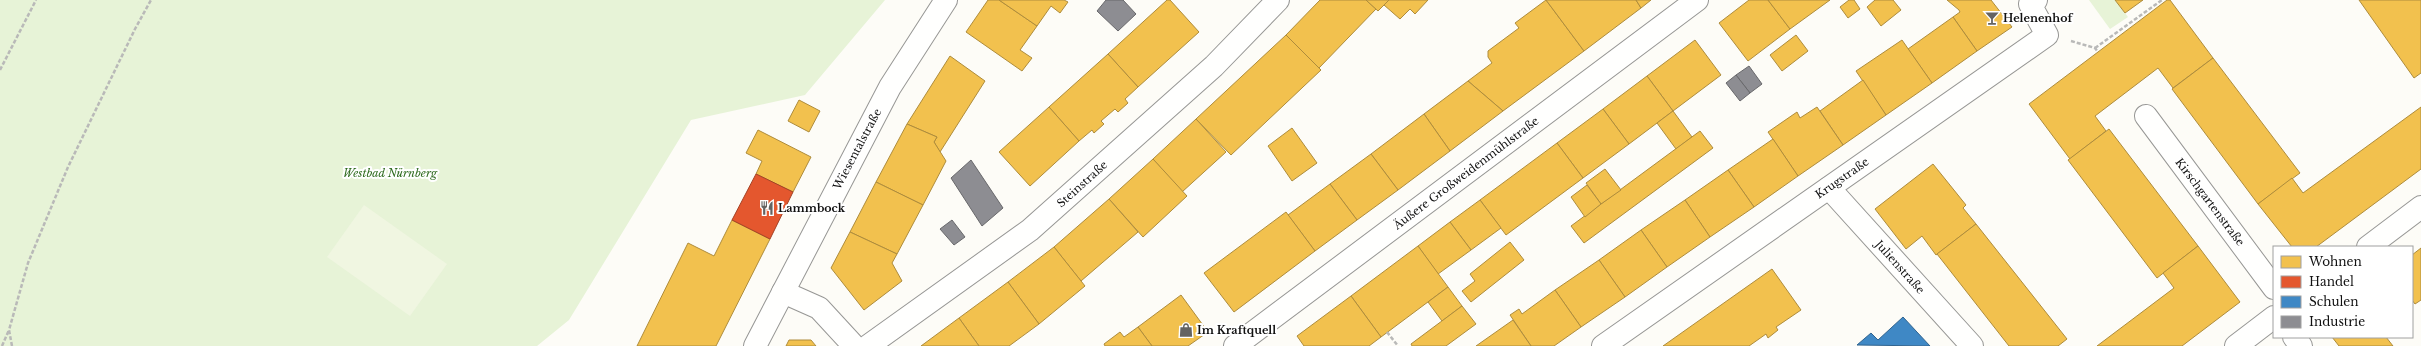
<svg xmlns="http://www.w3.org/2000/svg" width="2421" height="346" viewBox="0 0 2421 346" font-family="'Libre Baskerville',serif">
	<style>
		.green { fill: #e7f3d7 }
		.pitch { fill: #f0f6e1 }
		.homes { fill: #f2c14e; stroke: #ae8c3c }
		.shops { fill: #e4572e; stroke: #a54225 }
		.schools { fill: #3f88c5; stroke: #31648f }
		.industry { fill: #8d8d92; stroke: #68686b }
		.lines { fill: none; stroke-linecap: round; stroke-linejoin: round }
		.minor-casing { stroke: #979795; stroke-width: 24 }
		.path { stroke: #b9b9b8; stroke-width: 2.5; stroke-dasharray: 4 2; stroke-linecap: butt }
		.minor { stroke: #fffffe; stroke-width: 22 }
		.labels { text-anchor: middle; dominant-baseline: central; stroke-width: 4; stroke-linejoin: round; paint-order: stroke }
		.poi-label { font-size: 11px; font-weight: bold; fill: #111; stroke: #fff; text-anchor: start }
		.street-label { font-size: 11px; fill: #111; stroke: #fff }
		.park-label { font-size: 11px; font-style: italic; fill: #2f6b1f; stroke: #fff }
	</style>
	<rect width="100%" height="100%" fill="#fdfcf7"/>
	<!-- green -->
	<g class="green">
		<path d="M0,0H885L805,95L691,120L569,320L537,346H0Z"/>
		<path d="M2089,0H2115L2128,17L2110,29Z"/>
	</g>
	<!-- pitch -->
	<path class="pitch" d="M364,205L447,264L410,316L327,257Z"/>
	<!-- homes -->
	<g class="homes">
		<path d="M988,0H999L1037,26L1020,50L1032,58L1022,71L966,32Z"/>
		<path d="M999,0H1064L1068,2L1060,13L1051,6L1037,26Z"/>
		<path d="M1167,0H1170L1199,32L1138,87L1108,54Z"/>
		<path d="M1320,0H1366L1376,9L1319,68L1286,35Z"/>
		<path d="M1366,0H1389L1378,11Z"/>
		<path d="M1389,0H1428L1415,14L1410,9L1400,19L1384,5Z"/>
		<path d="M1546,0L1584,51L1503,111L1468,81L1492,63L1488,57V51L1519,28L1515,23Z"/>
		<path d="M1546,0H1636L1641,8L1584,51Z"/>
		<path d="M1636,0H1651L1641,8Z"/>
		<path d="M1749,0H1768L1790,29L1748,61L1719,23Z"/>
		<path d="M1768,0H1830L1790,29Z"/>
		<path d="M1849,0H1854L1860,9L1848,18L1840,7Z"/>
		<path d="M1875,0H1893L1901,10L1881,26L1867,7Z"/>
		<path d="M1947,0H1991L2012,27L1977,51L1953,17L1960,12L1959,10Z"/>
		<path d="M2115,0H2143L2125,13Z"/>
		<path d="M2167,0H2170L2213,58L2173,88L2158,68L2095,116L2106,131L2070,159L2029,104Z"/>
		<path d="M2359,0H2421V73L2414,78Z"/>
		<path d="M1953,17L1977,51L1932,83L1908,49Z"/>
		<path d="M1286,35L1321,70L1231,155L1196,119Z"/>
		<path d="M1796,35L1808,51L1782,71L1770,55Z"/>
		<path d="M1695,40L1721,75L1673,111L1647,76Z"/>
		<path d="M1902,40L1932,83L1886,115L1856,71Z"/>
		<path d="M1108,54L1138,87L1125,99L1128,103L1118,112L1115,109L1101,121L1104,124L1094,133L1092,130L1079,141L1049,107Z"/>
		<path d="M950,56L985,81L940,152L934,142L937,137L907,124Z"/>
		<path d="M2213,58L2300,173L2258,204L2172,89Z"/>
		<path d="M1647,76L1673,111L1629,144L1603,109Z"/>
		<path d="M1863,80L1886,115L1843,145L1820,111Z"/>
		<path d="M1468,81L1503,111L1450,151L1424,114Z"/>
		<path d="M799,100L820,111L809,132L788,121Z"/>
		<path d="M1049,107L1079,141L1030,186L999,152Z"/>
		<path d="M1817,107L1843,145L1798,176L1768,132L1797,112L1800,118Z"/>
		<path d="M2421,107V169L2316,247H2292L2258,204L2292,178L2303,193Z"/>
		<path d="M1603,109L1629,144L1583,178L1557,143Z"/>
		<path d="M1673,111L1692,137L1676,149L1657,123Z"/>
		<path d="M1424,114L1450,151L1398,190L1371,154Z"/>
		<path d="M1196,119L1226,152L1182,192L1153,159Z"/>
		<path d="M907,124L937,137L934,142L946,161L923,205L876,182Z"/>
		<path d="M1292,128L1317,163L1292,181L1268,146Z"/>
		<path d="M2109,129L2198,246L2157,278L2068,160Z"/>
		<path d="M758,130L811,157L793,192L756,174L762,161L746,153Z"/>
		<path d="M1700,131L1713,148L1584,243L1571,226Z"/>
		<path d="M1773,139L1798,176L1754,207L1728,170Z"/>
		<path d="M1557,143L1583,178L1506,235L1480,200Z"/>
		<path d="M1371,154L1398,190L1357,220L1330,184Z"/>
		<path d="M1153,159L1187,196L1143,237L1109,199Z"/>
		<path d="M1933,164L1966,205L1963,208L1976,224L1936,255L1922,236L1906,249L1875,209Z"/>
		<path d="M1605,169L1621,190L1601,204L1586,183Z"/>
		<path d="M1728,170L1754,207L1710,237L1685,200Z"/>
		<path d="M876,182L923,205L897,254L850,232Z"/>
		<path d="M1330,184L1357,220L1315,251L1288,215Z"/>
		<path d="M1587,185L1601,204L1585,217L1571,197Z"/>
		<path d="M1109,199L1138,232L1081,281L1054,247Z"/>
		<path d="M1480,200L1501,228L1471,250L1450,222Z"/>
		<path d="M1685,200L1710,237L1667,267L1641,230Z"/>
		<path d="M1286,212L1315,251L1234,312L1204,273Z"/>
		<path d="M732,220L770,239L716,346H637L688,243L714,256Z"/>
		<path d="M1450,222L1471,250L1438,274L1418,246Z"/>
		<path d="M1976,224L2067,339L2058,346H2009L1937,254Z"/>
		<path d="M1641,230L1667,267L1625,297L1599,260Z"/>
		<path d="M850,232L897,254L892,263L902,281L864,310L831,268Z"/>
		<path d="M1510,242L1524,260L1471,302L1462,291L1475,281L1470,274Z"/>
		<path d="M1418,246L1448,287L1381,337L1351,296Z"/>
		<path d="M2198,246L2240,302L2182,346H2097L2174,288L2163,273Z"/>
		<path d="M1054,247L1085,286L1039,324L1008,282Z"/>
		<path d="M2421,248V300L2415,304L2412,300V255Z"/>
		<path d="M1599,260L1625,297L1581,327L1555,290Z"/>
		<path d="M1772,269L1801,310L1776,327L1778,330L1768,338L1766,334L1749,346H1663Z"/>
		<path d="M1008,282L1039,324L1009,346H979L959,318Z"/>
		<path d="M1448,287L1462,306L1442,321L1428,302Z"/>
		<path d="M1555,290L1581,327L1554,346H1531L1510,315L1519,309L1522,314Z"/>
		<path d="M1181,295L1208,332L1188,346H1152L1138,327Z"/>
		<path d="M1351,296L1381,337L1369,346H1304L1297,336Z"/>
		<path d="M1462,306L1476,324L1446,346H1412L1411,344Z"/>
		<path d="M959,318L979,346H921Z"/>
		<path d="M1513,320L1531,346H1476Z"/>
		<path d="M1138,327L1152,346H1105L1104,344L1120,332L1124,337Z"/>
		<path d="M2332,337H2386L2393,346H2339Z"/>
		<path d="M789,340H811L816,346H786Z"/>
	</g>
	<!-- shops -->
	<path class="shops" d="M756,174L793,192L770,239L732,220Z"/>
	<!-- schools -->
	<path class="schools" d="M1903,317L1930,346L1857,345L1871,333L1878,340Z"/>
	<!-- industry -->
	<g class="industry">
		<path d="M1106,0H1123L1136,14L1118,31L1097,11Z"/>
		<path d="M1749,66L1762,84L1750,93L1736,75Z"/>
		<path d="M1736,75L1750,93L1740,101L1726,83Z"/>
		<path d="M971,160L1003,208L982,226L951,178Z"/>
		<path d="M952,220L965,237L954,245L940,229Z"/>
	</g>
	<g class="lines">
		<defs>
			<g id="minor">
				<path d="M2146,116L2274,288"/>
				<path d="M1829,188L1972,346"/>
				<path d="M2368,247L2421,207"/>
				<path d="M783,292L819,308L854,346"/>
				<path d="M2294,337L2301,346"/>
				<path d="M755,346L890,87L946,0"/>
				<path d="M868,346L1030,230L1214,66L1278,0"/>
				<path d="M1235,346L1697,0"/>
				<path d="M1603,346L2047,35L2030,4L2036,0"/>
				<path d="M2236,346L2274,317"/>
			</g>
		</defs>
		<!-- minor casing -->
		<use href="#minor" class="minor-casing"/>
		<!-- path -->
		<g class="path">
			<path d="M2071,41L2095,48L2098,52"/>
			<path d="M2095,48L2162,0"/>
			<path d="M0,70L36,0"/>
			<path d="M1387,332L1398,346"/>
			<path d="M2,346L9,330"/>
			<path d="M12,346L9,330L28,263L68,167L135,29L151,0"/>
		</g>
		<!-- minor -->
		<use href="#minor" class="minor"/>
	</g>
	<!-- icons -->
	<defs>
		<symbol id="bar-bare" viewBox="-9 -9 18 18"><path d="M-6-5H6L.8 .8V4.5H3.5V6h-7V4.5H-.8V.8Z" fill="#646362" stroke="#fff" stroke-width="2.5" paint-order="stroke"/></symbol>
		<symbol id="restaurant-bare" viewBox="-9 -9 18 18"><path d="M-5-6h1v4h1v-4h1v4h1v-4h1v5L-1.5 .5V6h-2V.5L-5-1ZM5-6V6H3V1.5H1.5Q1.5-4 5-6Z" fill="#646362" stroke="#fff" stroke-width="2.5" paint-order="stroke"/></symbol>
		<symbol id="shop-bare" viewBox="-9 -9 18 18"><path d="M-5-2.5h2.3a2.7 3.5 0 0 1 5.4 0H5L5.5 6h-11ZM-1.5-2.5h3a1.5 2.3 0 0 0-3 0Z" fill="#646362" stroke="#fff" stroke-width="2.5" paint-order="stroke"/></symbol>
	</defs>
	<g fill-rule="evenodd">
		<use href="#bar-bare" x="1982" y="8" width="20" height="20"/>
		<use href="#restaurant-bare" x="757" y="198" width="20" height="20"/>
		<use href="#shop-bare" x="1176" y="320" width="20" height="20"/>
	</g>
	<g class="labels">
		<!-- poi labels -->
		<g class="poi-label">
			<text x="2003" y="18">Helenenhof</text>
			<text x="778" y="208">Lammbock</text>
			<text x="1197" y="330">Im Kraftquell</text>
		</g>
		<!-- street labels -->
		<g class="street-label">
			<text transform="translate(857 149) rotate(-62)">Wiesentalstraße</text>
			<text transform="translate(1466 173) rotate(-37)">Äußere Großweidenmühlstraße</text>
			<text transform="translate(1842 178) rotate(-35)">Krugstraße</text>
			<text transform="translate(1082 184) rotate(-42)">Steinstraße</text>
			<text transform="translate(2210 202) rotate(53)">Kirschgartenstraße</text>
			<text transform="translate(1900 267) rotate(48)">Julienstraße</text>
		</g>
		<!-- park labels -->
		<g class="park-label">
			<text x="390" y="173">Westbad Nürnberg</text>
		</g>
	</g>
	<!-- legend -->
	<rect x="2273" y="246" width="140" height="92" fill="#ffffff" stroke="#a0a0a0"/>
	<rect x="2281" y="256" width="20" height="12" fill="#f2c14e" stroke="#a0a0a0"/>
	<text x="2309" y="266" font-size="12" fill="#111111">Wohnen</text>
	<rect x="2281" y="276" width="20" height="12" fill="#e4572e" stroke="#a0a0a0"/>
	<text x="2309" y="286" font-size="12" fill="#111111">Handel</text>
	<rect x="2281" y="296" width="20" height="12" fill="#3f88c5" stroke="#a0a0a0"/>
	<text x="2309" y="306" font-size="12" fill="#111111">Schulen</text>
	<rect x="2281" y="316" width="20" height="12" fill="#8d8d92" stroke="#a0a0a0"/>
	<text x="2309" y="326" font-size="12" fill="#111111">Industrie</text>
</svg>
